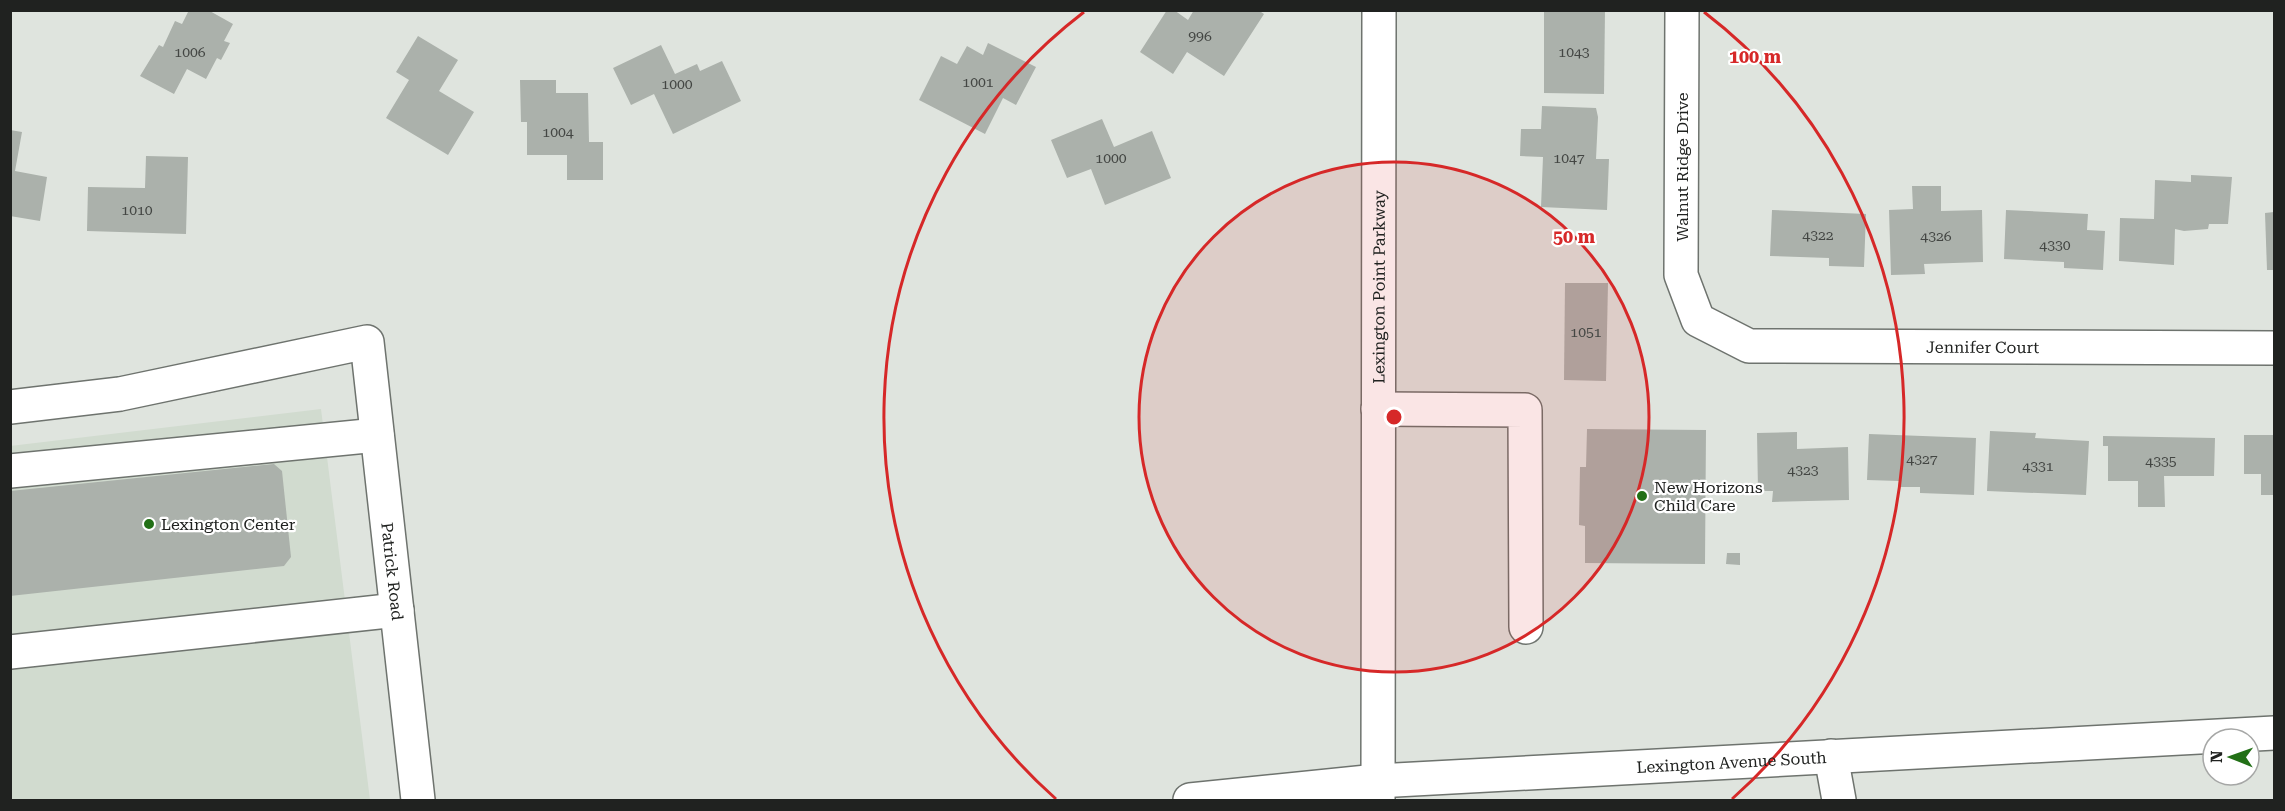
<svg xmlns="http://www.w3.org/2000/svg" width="2285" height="811" viewBox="0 0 2285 811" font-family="'Roboto Serif',serif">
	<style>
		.built { fill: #d1dbcf }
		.building { fill: #abb1ab }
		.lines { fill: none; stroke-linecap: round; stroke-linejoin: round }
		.minor-casing { stroke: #6e736e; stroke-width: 36 }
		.minor { stroke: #fff; stroke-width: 33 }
		.ring { fill: none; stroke: #d62828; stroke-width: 3 }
		.poi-dot { fill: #227016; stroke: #fff; stroke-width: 2 }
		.labels { text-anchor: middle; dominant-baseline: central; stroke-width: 4.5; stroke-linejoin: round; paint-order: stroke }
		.number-label { font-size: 14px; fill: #434643 }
		.street-label { font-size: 16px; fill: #202220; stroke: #fff }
		.poi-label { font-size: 16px; fill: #202220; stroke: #fff; text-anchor: start }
		.centre { fill: #d62828; stroke: #fff; stroke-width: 3 }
		.ring-label { font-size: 18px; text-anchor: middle; font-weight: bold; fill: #d62828; stroke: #fff; stroke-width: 4.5; stroke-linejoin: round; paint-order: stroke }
	</style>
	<rect width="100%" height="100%" fill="#dfe4de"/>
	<!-- built -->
	<path class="built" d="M321,409L370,800H11L10,446Z"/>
	<!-- building -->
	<g class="building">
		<path d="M189,10H208L233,24L224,41L230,43L221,60L217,58L206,79L187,69L174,94L140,76L159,45L163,47L175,21L182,24Z"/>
		<path d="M1167,10H1174L1188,20L1194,10H1258L1264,14L1224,76L1187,52L1173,74L1140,52Z"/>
		<path d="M1544,10H1605L1604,94L1544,93Z"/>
		<path d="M418,36L458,60L439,91L474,112L448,155L386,118L409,80L396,72Z"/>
		<path d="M988,43L1036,67L1016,105L1003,98L985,134L919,100L941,56L957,64L967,46L983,55Z"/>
		<path d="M661,45L675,74L697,64L700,71L722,61L741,101L673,134L654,94L631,105L613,68Z"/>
		<path d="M520,80H556V93H588L589,142H603V180H567V155H527V122H521Z"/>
		<path d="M1542,106L1596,108L1598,117L1596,159H1609L1607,210L1541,207L1543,157L1520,156L1521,129H1541Z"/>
		<path d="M1102,119L1114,147L1152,131L1171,178L1105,205L1091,169L1067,178L1051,140Z"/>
		<path d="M10,130L22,132L15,171L47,177L40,221L10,216Z"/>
		<path d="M146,156L188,157L186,234L87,231L88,187L145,188Z"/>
		<path d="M2191,175L2232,177L2228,224H2209L2208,229L2184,231L2175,229L2174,265L2119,261L2120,218L2154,219L2155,180L2191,182Z"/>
		<path d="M1912,186H1941V211L1982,210L1983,262L1924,264L1925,274L1891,275L1889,210L1913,209Z"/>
		<path d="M1772,210L1866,214L1864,267L1829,266V258L1770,256Z"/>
		<path d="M2006,210L2088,214L2087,230L2105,231L2103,270L2064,268V262L2004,259Z"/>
		<path d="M2274,212V270H2267L2265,213Z"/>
		<path d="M1565,283H1608L1606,381L1564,380Z"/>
		<path d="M1587,429L1706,430L1705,564L1585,563V526L1579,525L1580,467H1586Z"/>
		<path d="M1990,431L2036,433L2035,438L2089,441L2086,495L1987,491Z"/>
		<path d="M1797,432V449L1848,447L1849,500L1772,502L1773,491H1758L1757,433Z"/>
		<path d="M1869,434L1976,438L1974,495L1920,493V487H1898L1899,481L1867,480Z"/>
		<path d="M2244,435H2274V495H2261V474H2244Z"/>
		<path d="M2103,436L2215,438L2214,476H2164L2165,507H2138V481H2108V446H2103Z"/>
		<path d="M274,464L282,471L291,557L284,566L10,596V491Z"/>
		<path d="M1727,553H1740V565L1726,564Z"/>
	</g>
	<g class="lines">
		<defs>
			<g id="minor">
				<path id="s1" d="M1682,10L1681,275L1698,320L1749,346L2274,348"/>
				<path id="s2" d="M10,407L120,394L367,342L418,800"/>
				<path d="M1378,409L1525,410L1526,627"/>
				<path d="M10,471L377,435"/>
				<path d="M10,652L397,610"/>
				<path d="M1831,756L1839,800"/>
				<path id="s3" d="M1190,800L1377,781L2274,733"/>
				<path id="s4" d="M1378,800L1379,10"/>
			</g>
		</defs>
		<!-- minor casing -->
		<use href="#minor" class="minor-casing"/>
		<!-- minor -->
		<use href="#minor" class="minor"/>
	</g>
	<!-- distance rings -->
	<circle cx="1394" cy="417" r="255" fill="#d62828" fill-opacity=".12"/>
	<g class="ring">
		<circle cx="1394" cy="417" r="255"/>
		<path d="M1056 799A510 510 0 0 1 1084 12M1704 12A510 510 0 0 1 1732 799"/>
	</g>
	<!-- markers -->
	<g class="poi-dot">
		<circle cx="1642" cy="496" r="6"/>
		<circle cx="149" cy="524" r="6"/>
	</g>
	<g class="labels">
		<!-- number labels -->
		<g class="number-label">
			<text x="1200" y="36">996</text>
			<text x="190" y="52">1006</text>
			<text x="1574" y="52">1043</text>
			<text x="978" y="82">1001</text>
			<text x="677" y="84">1000</text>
			<text x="558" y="132">1004</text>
			<text x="1111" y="158">1000</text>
			<text x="1569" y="158">1047</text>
			<text x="137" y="210">1010</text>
			<text x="1818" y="235">4322</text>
			<text x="1936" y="236">4326</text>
			<text x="2055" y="245">4330</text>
			<text x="1586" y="332">1051</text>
			<text x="1922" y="459">4327</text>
			<text x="2161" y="461">4335</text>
			<text x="2038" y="466">4331</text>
			<text x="1803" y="470">4323</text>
		</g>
		<!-- street labels -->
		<g class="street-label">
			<text transform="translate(1682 167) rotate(-90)">Walnut Ridge Drive</text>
			<text stroke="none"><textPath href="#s4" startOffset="513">Lexington Point Parkway</textPath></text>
			<text stroke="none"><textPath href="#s1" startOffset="604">Jennifer Court</textPath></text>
			<text stroke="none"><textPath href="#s2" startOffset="594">Patrick Road</textPath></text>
			<text stroke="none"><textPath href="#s3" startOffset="543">Lexington Avenue South</textPath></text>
		</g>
		<!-- poi labels -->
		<g class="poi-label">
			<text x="1654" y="487">New Horizons<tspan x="1654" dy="18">Child Care</tspan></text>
			<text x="161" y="524">Lexington Center</text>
		</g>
	</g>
	<circle cx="1394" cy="417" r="9" class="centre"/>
	<g class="ring-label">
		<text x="1755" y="63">100 m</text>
		<text x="1574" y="243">50 m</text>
	</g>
	<!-- border -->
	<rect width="2285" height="811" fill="none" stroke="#202220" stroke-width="24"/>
	<!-- north arrow -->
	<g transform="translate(2231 757) rotate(271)"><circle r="28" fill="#ffffff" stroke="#a6a7a6" stroke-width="1.5"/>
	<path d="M0-4.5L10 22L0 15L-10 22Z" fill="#227016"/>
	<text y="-9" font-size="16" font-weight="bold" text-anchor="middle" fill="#202220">N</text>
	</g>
</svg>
